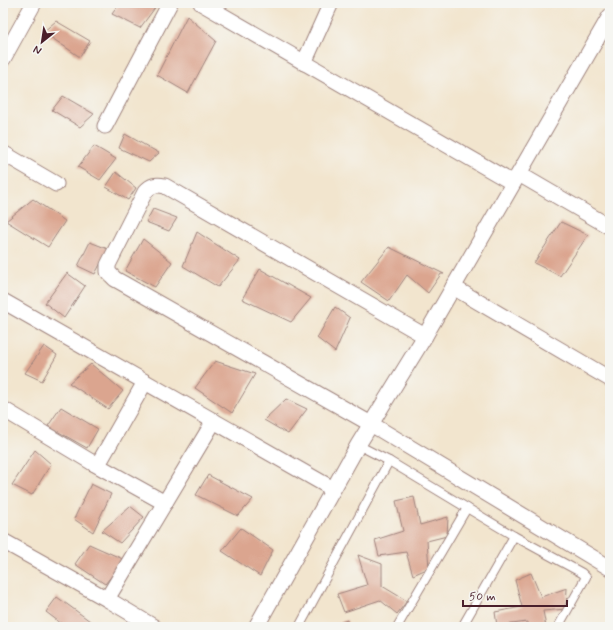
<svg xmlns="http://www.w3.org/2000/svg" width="613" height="630" viewBox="0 0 613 630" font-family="Mynerve,sans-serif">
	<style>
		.building { fill: #dba58f }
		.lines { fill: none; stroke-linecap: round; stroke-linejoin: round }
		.service-casing { stroke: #9e827c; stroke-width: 10 }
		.minor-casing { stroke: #9e827c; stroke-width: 17 }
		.service { stroke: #fff; stroke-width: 8 }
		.minor { stroke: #fff; stroke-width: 15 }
	</style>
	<rect width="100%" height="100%" fill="#f6f6f2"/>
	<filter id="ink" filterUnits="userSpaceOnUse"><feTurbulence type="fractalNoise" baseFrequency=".025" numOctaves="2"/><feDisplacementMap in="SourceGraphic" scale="8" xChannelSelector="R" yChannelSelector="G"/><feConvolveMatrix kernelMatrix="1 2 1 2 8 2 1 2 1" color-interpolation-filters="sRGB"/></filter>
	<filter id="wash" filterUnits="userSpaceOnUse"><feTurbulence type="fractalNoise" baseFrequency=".012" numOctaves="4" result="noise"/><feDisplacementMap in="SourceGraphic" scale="16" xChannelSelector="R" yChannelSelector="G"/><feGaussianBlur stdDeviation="0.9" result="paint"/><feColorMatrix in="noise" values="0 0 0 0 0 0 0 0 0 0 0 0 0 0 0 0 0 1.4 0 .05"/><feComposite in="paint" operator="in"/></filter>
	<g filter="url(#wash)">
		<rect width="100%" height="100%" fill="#f2e5ce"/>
		<g id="blocks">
			<!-- building -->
			<g class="building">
				<path d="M120,3H154L157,5L140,28L112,14Z"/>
				<path d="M187,16L216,41L188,93L157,75Z"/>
				<path d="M56,21L90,41L80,57L43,32Z"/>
				<path d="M63,96L94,114L80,127L52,110Z"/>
				<path d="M125,134L159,153L149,162L119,148Z"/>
				<path d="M94,146L116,159L100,180L78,167Z"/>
				<path d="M116,172L136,188L128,200L106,187Z"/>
				<path d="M33,199L65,221L48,247L6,221Z"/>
				<path d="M153,209L177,218L169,231L146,222Z"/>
				<path d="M561,222L588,235L560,276L534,263Z"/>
				<path d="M197,232L240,260L218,287L183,266Z"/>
				<path d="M143,239L172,262L155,287L125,271Z"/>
				<path d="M90,242L108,249L95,274L78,266Z"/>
				<path d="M389,247L444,274H441L428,293L407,275L389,301L361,282Z"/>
				<path d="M260,269L311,298L291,322L242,299Z"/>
				<path d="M67,273L85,286L64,318L45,303Z"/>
				<path d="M335,307L350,318L335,352L317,338Z"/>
				<path d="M44,346L57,355L42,381L25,373Z"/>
				<path d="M215,361L255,374L232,413L195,388Z"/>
				<path d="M91,364L123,391L108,409L69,383Z"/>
				<path d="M286,399L307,409L288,434L264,420Z"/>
				<path d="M61,407L98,429L87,448L48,426Z"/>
				<path d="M35,450L51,464L32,495L12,485Z"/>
				<path d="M208,475L253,499L238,516L196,495Z"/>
				<path d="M91,484L111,494L93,532L74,519Z"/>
				<path d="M414,497L420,525L448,517L447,536L427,541L429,568L413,575L406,552L379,556L375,540L403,531L396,501Z"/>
				<path d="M130,506L144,517L120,543L102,531Z"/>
				<path d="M241,528L273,550L260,576L222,551Z"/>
				<path d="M89,544L125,560L105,584L75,564Z"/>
				<path d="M358,555L382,564V586L407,601L397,614L380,600L344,612L337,594L367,585Z"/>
				<path d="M531,573L541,597L567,588L566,609L543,611L546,627H528L527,622L497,626L495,612L522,607L515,580Z"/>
				<path d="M57,597L90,621L84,627H66L46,612Z"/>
				<path d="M347,620L348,627H328Z"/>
			</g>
		</g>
	</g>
	<g filter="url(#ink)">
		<use href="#blocks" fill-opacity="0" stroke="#9e827c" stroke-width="1"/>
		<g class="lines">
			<defs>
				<g id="service">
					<path d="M358,445L389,461"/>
					<path d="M514,536L582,573L586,577L558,627"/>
					<path d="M299,627L389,461L467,508L397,627"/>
					<path d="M462,627L514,536L467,508"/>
				</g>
				<g id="minor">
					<path d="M201,3L513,183"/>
					<path d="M3,59L34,3"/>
					<path d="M304,63L331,3"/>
					<path d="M105,126L170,3"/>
					<path d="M3,153L56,184"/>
					<path d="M519,174L610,227"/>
					<path d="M453,287L610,379"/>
					<path d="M3,301L333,489"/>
					<path d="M425,336L165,186C156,184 151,185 145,192L108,265V272L115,279L124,284L371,424L610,568"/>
					<path d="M3,409L93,463L100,461L145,382"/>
					<path d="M93,463L165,503"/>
					<path d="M3,541L107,599L214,421"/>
					<path d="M107,599L154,627"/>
					<path d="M256,627L358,445L425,336L610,16"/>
				</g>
			</defs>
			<!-- service casing -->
			<use href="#service" class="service-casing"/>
			<!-- minor casing -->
			<use href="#minor" class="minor-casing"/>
			<!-- service -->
			<use href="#service" class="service"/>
			<!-- minor -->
			<use href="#minor" class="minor"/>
		</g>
	</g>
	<!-- margin -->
	<rect width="613" height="630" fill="none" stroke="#f6f6f2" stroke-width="16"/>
	<!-- north arrow -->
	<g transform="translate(42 42) rotate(210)" stroke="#f6f6f2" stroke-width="3" paint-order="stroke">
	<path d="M0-3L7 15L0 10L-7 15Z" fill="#4a1f2b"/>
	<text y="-6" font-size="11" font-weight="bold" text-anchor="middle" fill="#4a1f2b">N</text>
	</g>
	<!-- scale -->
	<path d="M463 600v6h104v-6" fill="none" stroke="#4a1f2b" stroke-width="2"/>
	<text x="469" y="600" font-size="12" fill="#4a1f2b" stroke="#f6f6f2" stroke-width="3" paint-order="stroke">50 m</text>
</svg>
